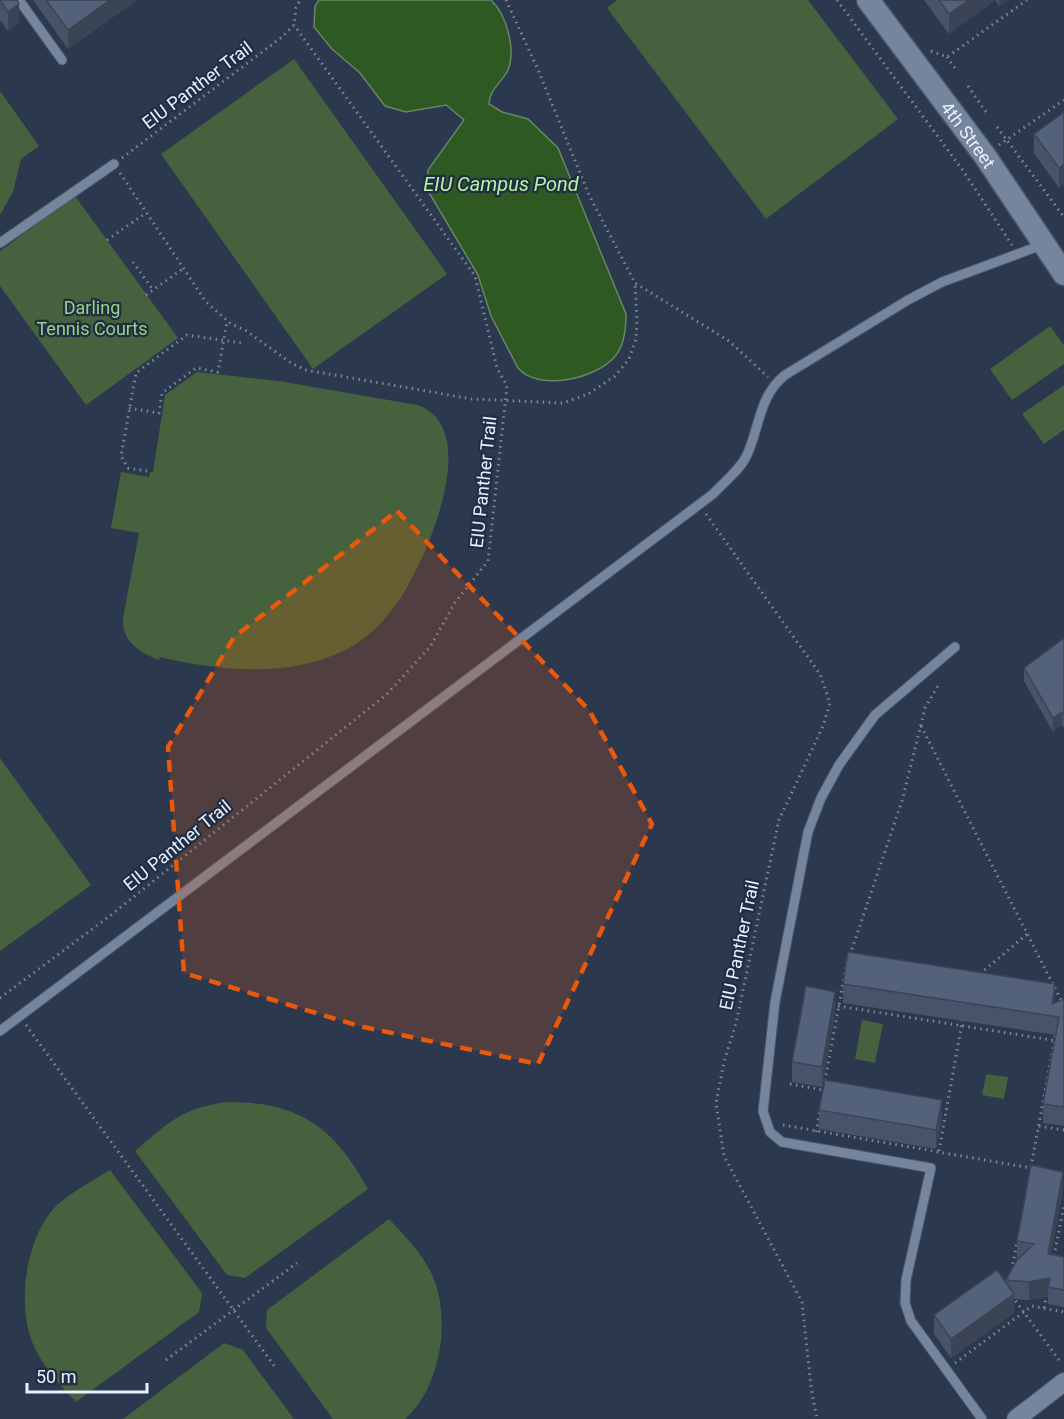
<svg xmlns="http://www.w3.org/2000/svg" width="1064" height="1419" viewBox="0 0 1064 1419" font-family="Roboto,sans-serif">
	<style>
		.green { fill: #45613d }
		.water { fill: #2f5922; stroke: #668664; stroke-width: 1.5 }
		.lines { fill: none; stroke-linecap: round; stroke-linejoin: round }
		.service-casing { stroke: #4a5568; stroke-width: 11 }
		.minor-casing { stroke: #4a5568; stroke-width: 20 }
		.tertiary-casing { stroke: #4a5568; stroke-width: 25 }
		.path { stroke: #7c879a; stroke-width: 3; stroke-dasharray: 1.5 4.5; stroke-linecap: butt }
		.service { stroke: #76859e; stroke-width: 9 }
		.minor { stroke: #76859e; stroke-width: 18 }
		.tertiary { stroke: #76859e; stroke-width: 22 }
		.wall { fill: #485369 }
		.shaded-wall { fill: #3b4455 }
		.building { fill: #54617a; stroke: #3b4455; stroke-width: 1.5 }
		.marked { fill: #e8590c; fill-opacity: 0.2; stroke: #e8590c; stroke-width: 4.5; stroke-dasharray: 12 8; stroke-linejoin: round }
		.labels { text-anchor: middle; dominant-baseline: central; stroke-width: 4.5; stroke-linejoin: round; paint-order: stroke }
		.street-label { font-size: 18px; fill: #e8f0fe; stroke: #212d43 }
		.park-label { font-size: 18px; fill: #96d484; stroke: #212d43 }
		.water-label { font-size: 20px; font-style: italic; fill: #b5f4a2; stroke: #212d43 }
	</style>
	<rect width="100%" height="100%" fill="#2b384e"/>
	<!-- green -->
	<g class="green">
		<path d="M617,0H808L898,119L766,219L607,8Z"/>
		<path d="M294,59L447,274L313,369L161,154Z"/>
		<path d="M0,91L39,146L21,159L13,192L0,215Z"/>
		<path d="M75,196L178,338L86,405L0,286V251Z"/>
		<path d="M1050,326L1064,345V364L1012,400L990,369Z"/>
		<path d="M197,372L279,381L417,405C486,427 424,567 395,606C384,621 371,634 356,644C298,679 223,672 160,657L159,660C140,653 121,641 123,618L139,533L111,528L121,472L149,477L150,472H153L165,395Z"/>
		<path d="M1064,385V430L1044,444L1022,414Z"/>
		<path d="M0,758L91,885L0,951Z"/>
		<path d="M862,1020L883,1024L875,1063L855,1059Z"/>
		<path d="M986,1074L1008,1077L1004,1099L982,1095Z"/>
		<path d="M227,1102C299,1102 333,1126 368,1189L245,1278L227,1275L135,1151C169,1122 182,1108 227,1102Z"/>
		<path d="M110,1170L202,1293L199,1312L76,1402C60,1385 42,1366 33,1344C16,1305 26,1235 57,1205C73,1191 92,1181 110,1170Z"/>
		<path d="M389,1219C405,1236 424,1255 433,1277C451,1319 441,1388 405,1419H333L266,1328L267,1310Z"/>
		<path d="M224,1343L243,1350L294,1419H123Z"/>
	</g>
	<!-- water -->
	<path class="water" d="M319,0H491C507,15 517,52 507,72C501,83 489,90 489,104L502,112L528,119L558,148L626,314C626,327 625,344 616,355C598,379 538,392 518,368L491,316L478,275L428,191V170L464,120L446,105L406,112L385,106L360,73L332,49L314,27L315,6Z"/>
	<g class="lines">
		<defs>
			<g id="service">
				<path d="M19,0L62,60"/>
				<path d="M0,243L114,164"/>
				<path d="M955,647L875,715L839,765L821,798L808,832L775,1002L763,1111L770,1132L782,1142L931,1168L906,1280L905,1303L911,1321L982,1419"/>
				<path d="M0,1031L713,494C724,482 740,470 747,455C760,426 759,396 785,375L908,300L942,282L1042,245"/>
			</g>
			<path id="minor" d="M1016,1419L1064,1382"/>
			<g id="tertiary">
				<path id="s1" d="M868,0L985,156L1064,274"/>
			</g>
		</defs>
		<!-- service casing -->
		<use href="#service" class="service-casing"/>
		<!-- minor casing -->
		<use href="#minor" class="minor-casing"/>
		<!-- tertiary casing -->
		<use href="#tertiary" class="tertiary-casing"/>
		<!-- path -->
		<g class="path">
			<path d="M506,0L539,72L589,195L635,283L729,341L768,377"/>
			<path d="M837,0L964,172L1012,245"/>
			<path d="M931,51L947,57L1027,0"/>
			<path d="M947,57L957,71"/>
			<path d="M968,86L986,112"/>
			<path d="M997,127L1064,217"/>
			<path d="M999,145L1064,100"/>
			<path d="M122,158L282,37L294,25L296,8L300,0"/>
			<path d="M120,173L206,302L231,324L245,330L291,363L306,370L472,399L563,403L588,394L615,376L629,359L636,339L637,320L635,283"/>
			<path d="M107,240L146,213"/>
			<path d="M133,262L153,290"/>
			<path d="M146,295L184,268"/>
			<path d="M129,408L159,413L162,393L196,368L218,372L227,322"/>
			<path d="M147,471L128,468L121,456L136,373L187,335L242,343"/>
			<path d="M706,514L820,674L830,703L823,726L779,820L736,1023L724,1062L716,1103L724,1156L802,1302L811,1387L817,1419"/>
			<path d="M921,726L1062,1002"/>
			<path d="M850,955L902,801L925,708L939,684"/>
			<path d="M980,974L1027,934"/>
			<path d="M0,998L111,915L387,694L430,647L454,604L488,561L507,386L497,368L475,276L294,25"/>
			<path d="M838,1006L1064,1042"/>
			<path d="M26,1025L275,1367"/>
			<path d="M825,1081L847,961"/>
			<path d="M790,1084L823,1090"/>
			<path d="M783,1125L1031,1168"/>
			<path d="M1039,1126L1064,1130"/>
			<path d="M816,1132L820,1111"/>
			<path d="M939,1151L963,1017"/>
			<path d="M1031,1167L1056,1032"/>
			<path d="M1054,1256L1064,1205"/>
			<path d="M1012,1270L1017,1241"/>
			<path d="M1012,1296L1059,1360"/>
			<path d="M1044,1308L1047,1292"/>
			<path d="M166,1360L297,1263"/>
			<path d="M955,1363L1032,1306L1064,1312"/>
		</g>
		<!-- service -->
		<use href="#service" class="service"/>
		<!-- minor -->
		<use href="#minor" class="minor"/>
		<!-- tertiary -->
		<use href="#tertiary" class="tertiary"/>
	</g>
	<!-- wall -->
	<g class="wall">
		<path d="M0,0L19,23L8,31L0,20Z"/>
		<path d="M33,0H137L68,49Z"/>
		<path d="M924,0H1008L999,6L995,0L949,34Z"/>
		<path d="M1064,112L1059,188L1034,153V134Z"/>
		<path d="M1064,638V728L1062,725L1053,732L1024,681V668Z"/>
		<path d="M843,984L1055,1003L1064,999V1126L1043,1123V1104L1056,1035L843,1003Z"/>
		<path d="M835,1011L822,1087L792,1082V1062Z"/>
		<path d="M819,1110L942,1119L936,1149L819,1129Z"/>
		<path d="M1063,1189L1051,1254L1064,1257V1307L1048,1304V1296L1029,1300L1014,1299V1313L951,1358L934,1334V1315L1006,1282V1280L1018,1259H1017V1241Z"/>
	</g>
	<!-- shaded-wall -->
	<g class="shaded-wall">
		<path d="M110,0H137L68,49V30Z"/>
		<path d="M969,0H995L949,34V14Z"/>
		<path d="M999,0H1008L999,6Z"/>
		<path d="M19,4V23L8,31V12Z"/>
		<path d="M1064,164V184L1059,188V168Z"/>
		<path d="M1062,712V725L1053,732V718Z"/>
		<path d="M1055,984V1003L1052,1004Z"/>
		<path d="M835,992V1011L822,1087V1067Z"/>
		<path d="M942,1100V1119L936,1149V1130Z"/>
		<path d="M1063,1172V1189L1048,1271V1254Z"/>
		<path d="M1050,1278L1048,1287V1296L1029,1300V1282Z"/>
		<path d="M1014,1294V1313L951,1358V1339Z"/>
	</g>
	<!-- building -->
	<g class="building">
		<path d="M0,0H17L19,4L8,12Z"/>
		<path d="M46,0H110L68,30Z"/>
		<path d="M939,0H969L949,14Z"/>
		<path d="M1064,112V164L1059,168L1034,134Z"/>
		<path d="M1064,638V715L1062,712L1053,718L1024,668Z"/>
		<path d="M848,952L1055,984L1052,1004L1064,999V1107L1043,1104L1059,1017L843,984Z"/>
		<path d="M806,986L835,992L822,1067L792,1062Z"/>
		<path d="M825,1080L942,1100L936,1130L819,1110Z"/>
		<path d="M1031,1165L1063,1172L1048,1254L1064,1257V1290L1048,1287L1050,1278L1029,1282L1006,1280L1017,1260L1034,1244L1017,1241Z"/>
		<path d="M997,1270L1014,1294L951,1339L934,1315Z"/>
	</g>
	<!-- marked area -->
	<path class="marked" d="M397,511L589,710L652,824L538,1064L359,1026L184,973L168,747L234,637Z"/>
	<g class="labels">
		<!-- street labels -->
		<g class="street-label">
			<text transform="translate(197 85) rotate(-37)">EIU Panther Trail</text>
			<text stroke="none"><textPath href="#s1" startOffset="168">4th Street</textPath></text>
			<text transform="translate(483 482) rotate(-84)">EIU Panther Trail</text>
			<text transform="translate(177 845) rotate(-39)">EIU Panther Trail</text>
			<text transform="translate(739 945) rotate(-78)">EIU Panther Trail</text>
		</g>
		<!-- park labels -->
		<g class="park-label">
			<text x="92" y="307">Darling<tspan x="92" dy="21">Tennis Courts</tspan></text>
		</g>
		<!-- water labels -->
		<g class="water-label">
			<text x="501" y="184">EIU Campus Pond</text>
		</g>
	</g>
	<!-- scale -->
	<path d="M27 1383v9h120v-9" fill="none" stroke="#e8f0fe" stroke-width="3"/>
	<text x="36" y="1383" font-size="18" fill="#e8f0fe" stroke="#212d43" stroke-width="4.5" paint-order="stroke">50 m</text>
</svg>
